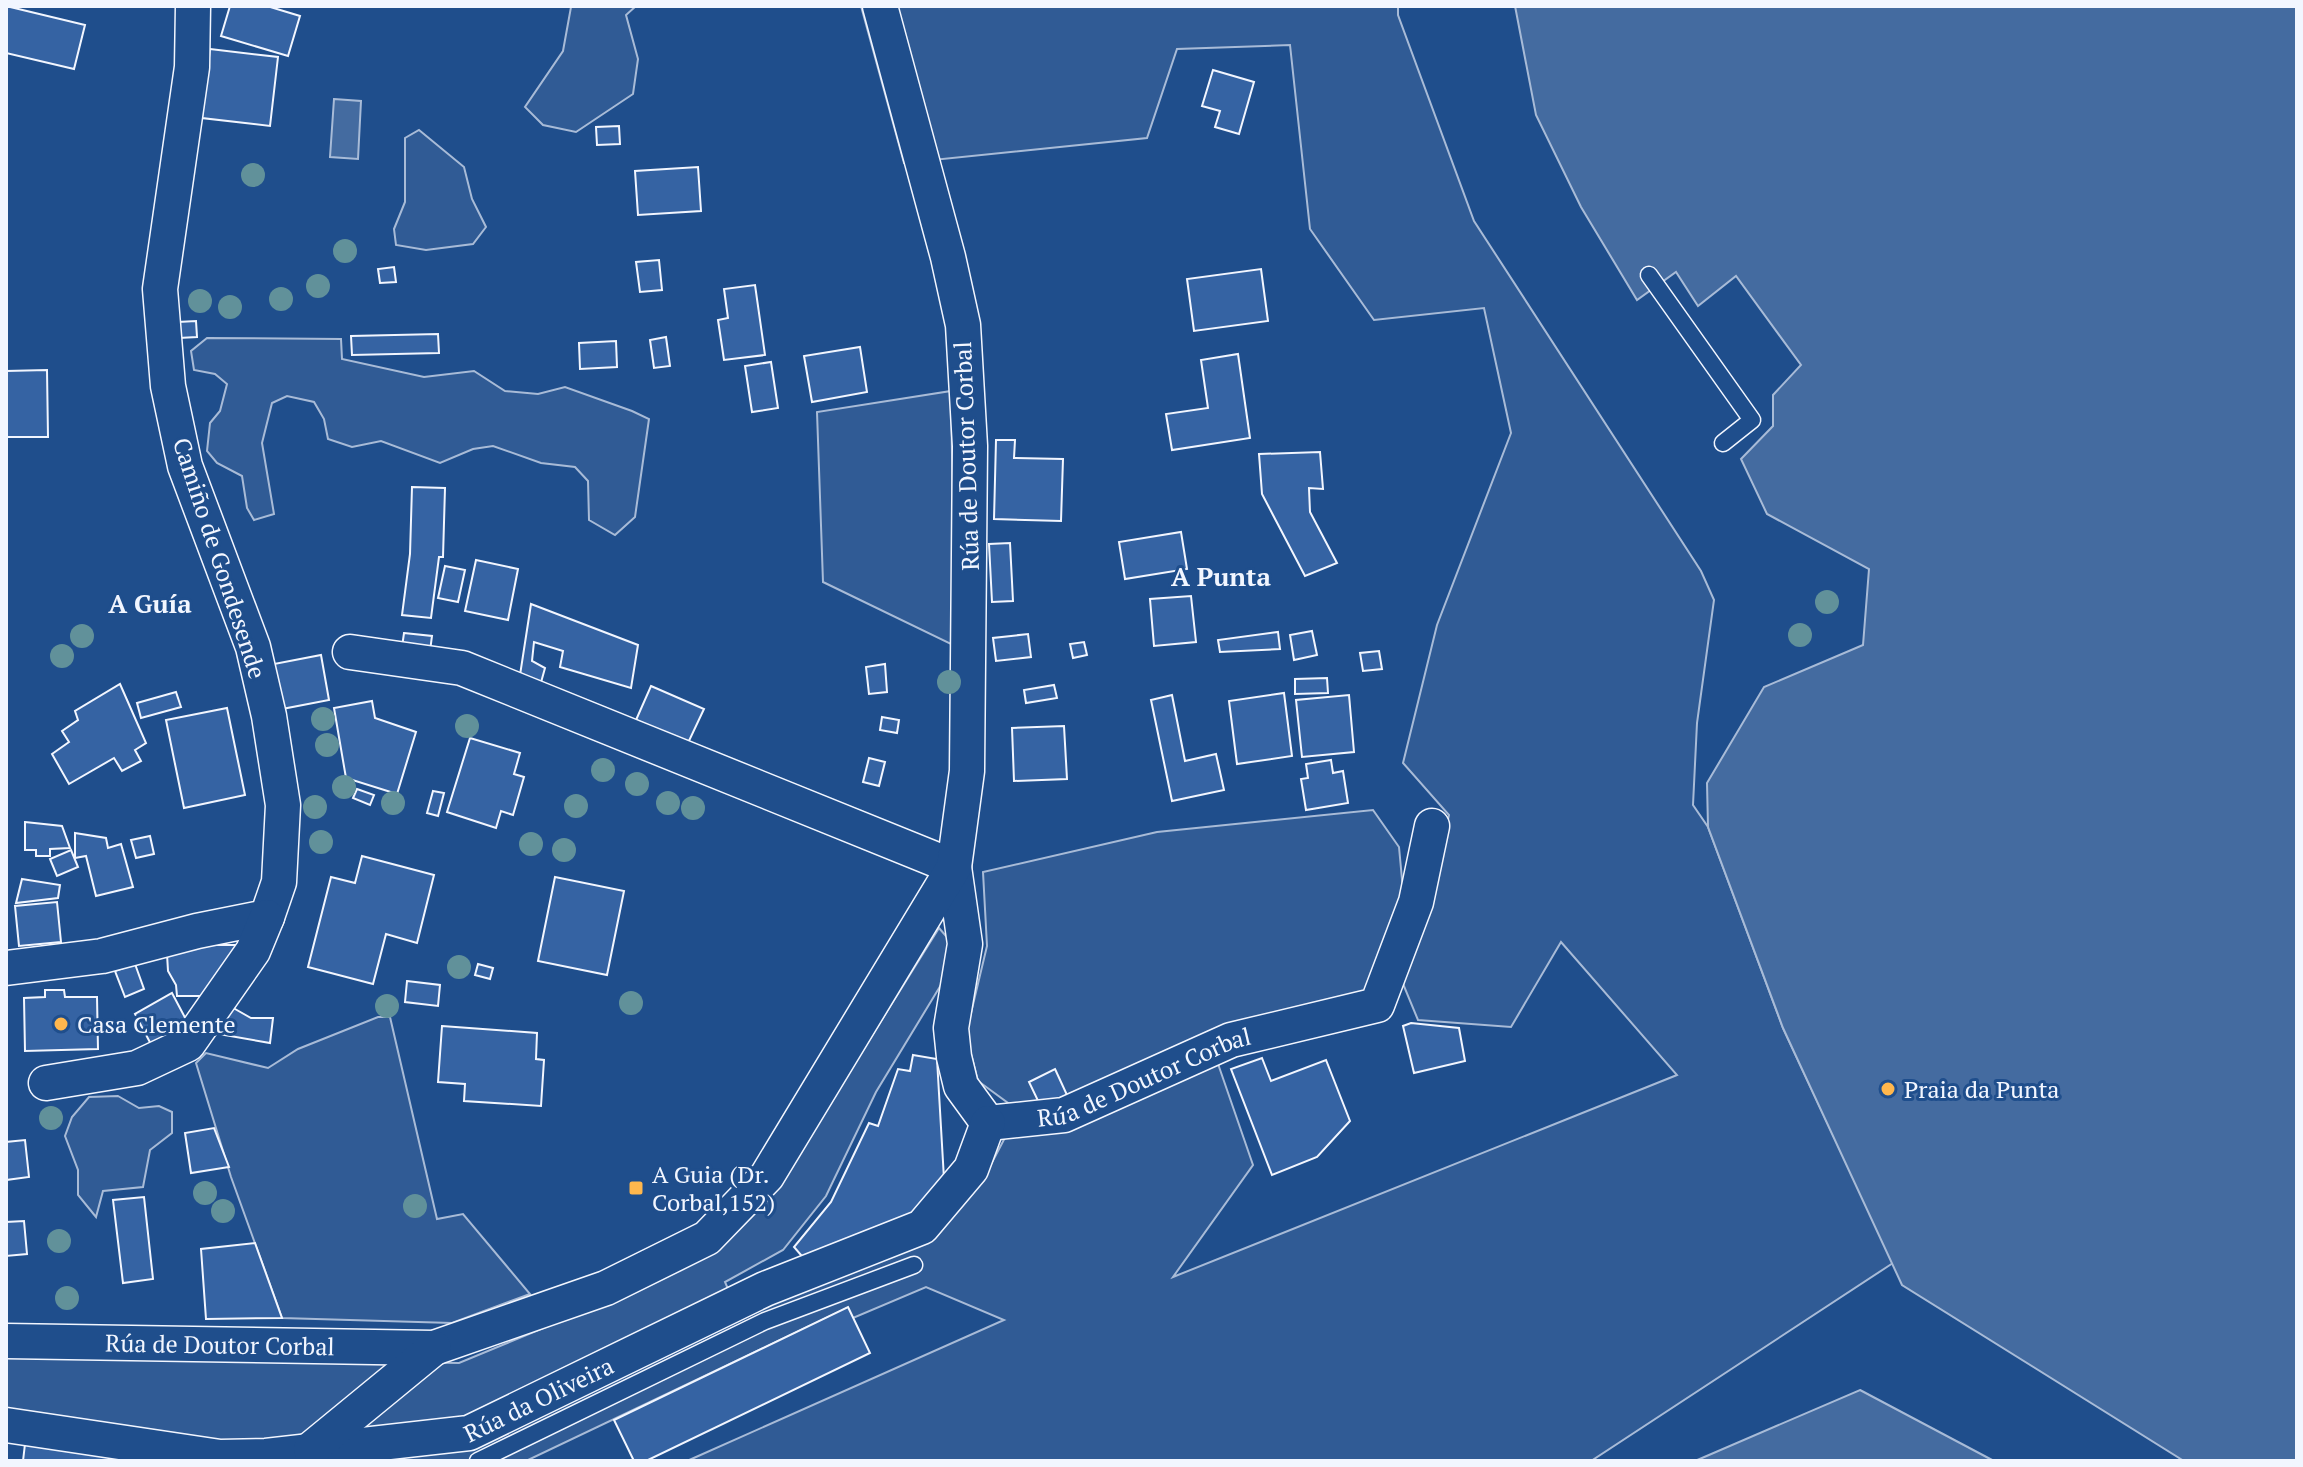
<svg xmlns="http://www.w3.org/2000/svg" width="2303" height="1467" viewBox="0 0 2303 1467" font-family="'PT Serif',serif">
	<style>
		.built { fill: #305b95; stroke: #a8bbd7; stroke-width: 2 }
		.water { fill: #446ba0; stroke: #a8bbd7; stroke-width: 2 }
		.building { fill: #3563a3; stroke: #f2f6ff; stroke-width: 2 }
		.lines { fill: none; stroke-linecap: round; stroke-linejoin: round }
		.service-casing { stroke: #f2f6ff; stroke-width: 19 }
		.minor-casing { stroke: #f2f6ff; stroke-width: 37 }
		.service { stroke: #1f4e8c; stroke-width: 16 }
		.minor { stroke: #1f4e8c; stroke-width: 34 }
		.tree { fill: #61919a }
		.poi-dot { fill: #ffb74d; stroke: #1f4e8c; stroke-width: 3 }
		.labels { text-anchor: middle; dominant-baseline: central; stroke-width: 6; stroke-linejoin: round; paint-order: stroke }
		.street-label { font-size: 24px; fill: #f2f6ff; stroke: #1f4e8c }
		.poi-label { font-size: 24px; fill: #f2f6ff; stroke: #1f4e8c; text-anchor: start }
		.neighbourhood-label { font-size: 26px; font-weight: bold; fill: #f2f6ff; stroke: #1f4e8c }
	</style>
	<rect width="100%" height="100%" fill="#1f4e8c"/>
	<!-- built -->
	<g class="built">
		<path d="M636,6L626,15L638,59L633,94L576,132L543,125L525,107L563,51L571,7Z"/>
		<path d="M861,6H1398V15L1474,221L1701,571L1714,600L1697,723L1693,805L1708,827L1783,1028L1893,1263L1591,1461H687L1004,1320L926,1287L853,1318L847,1308L526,1461H352L466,1446L987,1172L1019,1111L978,1081L966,1034L987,946L983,872L1157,832L1373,810L1399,847L1404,901L1369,992L1207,1032L1253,1165L1173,1277L1677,1075L1561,942L1511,1027L1418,1020L1401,979L1429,904L1449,815L1403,763L1437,625L1511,433L1484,308L1374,320L1310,229L1290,45L1177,49L1147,138L904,163Z"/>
		<path d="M419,130L464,167L472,199L486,227L473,244L426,250L396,245L394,229L405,202V138Z"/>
		<path d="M207,338L341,339L342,359L424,377L474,371L505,391L538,394L565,387L632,411L649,419L635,517L615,535L589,520L588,481L575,467L541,463L493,446L473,449L440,463L381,441L352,447L328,439L324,419L314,402L287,396L272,403L262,443L274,514L254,520L247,508L242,476L217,463L207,451L210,423L220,411L227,384L215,374L194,370L191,351Z"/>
		<path d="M951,391L955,646L823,582L817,412Z"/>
		<path d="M939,928L953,944L947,975L876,1092L826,1196L783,1250L725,1282L731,1296L461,1426L264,1446L6,1416V1356L459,1363L611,1300L778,1186Z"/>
		<path d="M378,1017H390L437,1219L463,1214L530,1294L452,1323L282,1318L231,1177L196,1063L206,1053L268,1068L298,1049Z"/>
		<path d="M118,1096L139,1108L159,1106L172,1112V1133L150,1150L143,1187L103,1191L96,1217L78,1195V1170L65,1136L72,1117L89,1097Z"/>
	</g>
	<!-- water -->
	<g class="water">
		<path d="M1515,6H2297V1461H2184L1902,1285L1783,1028L1708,827L1707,783L1764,687L1863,645L1869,569L1767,514L1741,459L1773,426V395L1801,365L1736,276L1698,306L1676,272L1637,300L1581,207L1536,115Z"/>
		<path d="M334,99L361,101L358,159L330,157Z"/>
		<path d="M1860,1390L1994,1461H1695Z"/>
	</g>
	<!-- building -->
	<g class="building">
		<path d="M6,6L85,25L74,69L6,53Z"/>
		<path d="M230,6H267L300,16L288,56L221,36Z"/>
		<path d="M210,49L278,57L270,126L202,118Z"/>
		<path d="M1213,70L1254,82L1239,134L1215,127L1220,111L1202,106Z"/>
		<path d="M619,126L620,144L597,145L596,127Z"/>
		<path d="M698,167L701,211L638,215L635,171Z"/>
		<path d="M659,260L662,290L640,292L636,262Z"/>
		<path d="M394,267L396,282L380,283L378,269Z"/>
		<path d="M1261,269L1268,321L1194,331L1187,279Z"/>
		<path d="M755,285L765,355L724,360L718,320L728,318L724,289Z"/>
		<path d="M196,321L197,337L179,338L178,322Z"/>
		<path d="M438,334L439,353L352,355L351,336Z"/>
		<path d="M666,337L670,366L654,368L650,340Z"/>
		<path d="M616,341L617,367L580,369L579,343Z"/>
		<path d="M860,347L867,392L812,402L804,356Z"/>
		<path d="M1238,354L1250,438L1172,450L1166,414L1208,408L1201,360Z"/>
		<path d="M771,362L778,408L752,412L745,366Z"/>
		<path d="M47,370L48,437H6V371Z"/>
		<path d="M996,440H1015L1014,458L1063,459L1061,521L994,519Z"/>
		<path d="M1320,452L1323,489L1309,488L1310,512L1337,563L1305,576L1262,494L1259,454Z"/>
		<path d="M412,487L445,488L443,557H439L431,618L402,615L410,554Z"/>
		<path d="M1181,532L1187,569L1125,579L1119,542Z"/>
		<path d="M1010,543L1013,601L992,602L989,544Z"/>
		<path d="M476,560L518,569L508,620L465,611Z"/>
		<path d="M445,566L465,570L458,602L438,598Z"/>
		<path d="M1191,596L1196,642L1154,646L1150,599Z"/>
		<path d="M531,604L638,645L631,688L560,667L563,651L534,642L532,661L545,668L540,686L520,675Z"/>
		<path d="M1312,631L1317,655L1294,660L1290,635Z"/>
		<path d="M1278,632L1280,649L1220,652L1218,640Z"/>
		<path d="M404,633L432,636L430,651L402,647Z"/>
		<path d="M1028,634L1031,657L996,661L993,638Z"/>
		<path d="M1084,642L1087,655L1073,658L1070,644Z"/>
		<path d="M1379,651L1382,669L1363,671L1360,653Z"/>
		<path d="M321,655L329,700L282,709L274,664Z"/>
		<path d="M885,664L887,692L869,694L866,667Z"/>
		<path d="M1327,678L1328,693L1295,694V679Z"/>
		<path d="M120,684L146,743L135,750L141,761L122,771L114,758L69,784L52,754L69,742L62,731L78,720L75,711Z"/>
		<path d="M1054,685L1057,698L1026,703L1024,690Z"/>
		<path d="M651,686L704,709L688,743L636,720Z"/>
		<path d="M176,692L181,707L141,718L137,703Z"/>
		<path d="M1284,693L1292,756L1237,764L1229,701Z"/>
		<path d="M1172,695L1185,761L1216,754L1224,790L1172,801L1151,700Z"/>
		<path d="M1349,695L1354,752L1302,757L1296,700Z"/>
		<path d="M372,701L375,718L416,732L397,794L346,778L334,708Z"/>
		<path d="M227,708L245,795L184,808L166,720Z"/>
		<path d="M882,717L899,720L897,733L880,730Z"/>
		<path d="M1064,726L1067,779L1014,781L1012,728Z"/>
		<path d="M470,738L520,753L514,774L524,777L513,815L501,811L496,828L447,812Z"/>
		<path d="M869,758L885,762L879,786L863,782Z"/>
		<path d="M1331,760L1333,773L1343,771L1348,803L1306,810L1301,779L1308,778L1306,764Z"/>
		<path d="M357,789L374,795L370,805L353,798Z"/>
		<path d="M433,791L444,793L438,816L427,813Z"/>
		<path d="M25,822L62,826L70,848L50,849V856H36V850H25Z"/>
		<path d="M75,833L106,838L108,848L121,844L133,887L96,896L86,856L75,858Z"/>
		<path d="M150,836L154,854L136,858L131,840Z"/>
		<path d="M71,850L78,867L57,876L50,859Z"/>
		<path d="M362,856L434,875L417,943L386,934L373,984L308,967L331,877L355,883Z"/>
		<path d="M555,877L624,891L607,975L538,961Z"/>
		<path d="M22,879L60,885L58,898L16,903Z"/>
		<path d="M57,902L61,942L19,946L15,906Z"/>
		<path d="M173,945H240L214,996H177L176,985L168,971L167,954Z"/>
		<path d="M135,964L144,989L125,997L115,971Z"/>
		<path d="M478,964L493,968L490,979L475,975Z"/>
		<path d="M407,981L440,985L438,1006L405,1002Z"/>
		<path d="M45,990H64L65,997H97L98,1049L25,1051L24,998L45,997Z"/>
		<path d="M172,993L190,1027L153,1048L135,1014Z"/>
		<path d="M228,1005L251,1018H273L270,1043L213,1033Z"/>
		<path d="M1411,1023L1459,1028L1465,1061L1414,1073L1403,1026Z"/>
		<path d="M442,1026L537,1033L536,1059L544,1060L541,1106L464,1101L465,1084L438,1082Z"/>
		<path d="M913,1055L937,1059L944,1179L918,1215L807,1262L794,1247L831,1202L869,1123L878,1126L898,1069L910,1071Z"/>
		<path d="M1262,1058L1271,1081L1326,1060L1350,1121L1317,1157L1272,1175L1231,1069Z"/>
		<path d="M1055,1069L1067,1095L1041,1107L1029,1082Z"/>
		<path d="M214,1128L229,1167L191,1173L185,1133Z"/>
		<path d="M25,1140L29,1177L6,1180V1142Z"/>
		<path d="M144,1197L153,1279L123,1283L113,1200Z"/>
		<path d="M24,1221L27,1254L6,1256V1222Z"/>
		<path d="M255,1243L282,1318L206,1319L201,1249Z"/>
		<path d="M848,1307L870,1353L646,1461H634L614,1420Z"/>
		<path d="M25,1444L110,1450L109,1461H23Z"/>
	</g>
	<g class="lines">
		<defs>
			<g id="service">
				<path d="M1649,275L1752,420L1723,443"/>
				<path d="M478,1461L765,1321L914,1265"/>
			</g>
			<g id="minor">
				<path id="s1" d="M350,652L462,668L954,867L965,944L951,1028L954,1057L961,1086L988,1123L1064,1115L1231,1040L1377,1005L1416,902L1432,826"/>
				<path d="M6,968L102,956L197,931L267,917L279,882L283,805L269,716L253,647L185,466L168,386L160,289L192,67L193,6"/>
				<path d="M46,1083L137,1068L188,1044L253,951L267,917"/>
				<path id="s2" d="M6,1341L434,1348L606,1288L707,1238L767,1176L954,867L967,771L970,446L963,325L948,257L880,6"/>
				<path id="s3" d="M6,1425L220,1457L266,1456L469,1433L765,1289L922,1227L971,1169L988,1123"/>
				<path d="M311,1449L434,1348"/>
			</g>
		</defs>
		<!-- service casing -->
		<use href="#service" class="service-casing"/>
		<!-- minor casing -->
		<use href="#minor" class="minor-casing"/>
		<!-- service -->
		<use href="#service" class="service"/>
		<!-- minor -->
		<use href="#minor" class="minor"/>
	</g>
	<!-- trees -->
	<g class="tree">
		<circle cx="253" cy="175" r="12"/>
		<circle cx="345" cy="251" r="12"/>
		<circle cx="318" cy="286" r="12"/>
		<circle cx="281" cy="299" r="12"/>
		<circle cx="200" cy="301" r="12"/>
		<circle cx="230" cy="307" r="12"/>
		<circle cx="1827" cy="602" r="12"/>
		<circle cx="1800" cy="635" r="12"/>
		<circle cx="82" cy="636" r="12"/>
		<circle cx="62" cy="656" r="12"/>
		<circle cx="949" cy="682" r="12"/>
		<circle cx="323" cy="719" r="12"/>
		<circle cx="467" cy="726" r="12"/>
		<circle cx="327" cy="745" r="12"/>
		<circle cx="603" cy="770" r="12"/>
		<circle cx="637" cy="784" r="12"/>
		<circle cx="344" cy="787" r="12"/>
		<circle cx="393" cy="803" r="12"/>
		<circle cx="668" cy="803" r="12"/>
		<circle cx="576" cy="806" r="12"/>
		<circle cx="315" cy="807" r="12"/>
		<circle cx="693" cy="808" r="12"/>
		<circle cx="321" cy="842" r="12"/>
		<circle cx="531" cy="844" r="12"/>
		<circle cx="564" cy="850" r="12"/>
		<circle cx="459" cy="967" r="12"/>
		<circle cx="631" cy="1003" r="12"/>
		<circle cx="387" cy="1006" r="12"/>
		<circle cx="51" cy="1118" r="12"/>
		<circle cx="205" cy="1193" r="12"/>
		<circle cx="415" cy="1206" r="12"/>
		<circle cx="223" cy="1211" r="12"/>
		<circle cx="59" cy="1241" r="12"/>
		<circle cx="67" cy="1298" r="12"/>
	</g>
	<!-- markers -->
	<g class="poi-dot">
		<circle cx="61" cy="1024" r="8"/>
		<circle cx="1888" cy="1089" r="8"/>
		<rect x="628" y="1180" width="16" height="16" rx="4"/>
	</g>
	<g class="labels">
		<!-- street labels -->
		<g class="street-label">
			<text transform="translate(966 456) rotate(-92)">Rúa de Doutor Corbal</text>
			<text transform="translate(220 558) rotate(72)">Camiño de Gondesende</text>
			<text stroke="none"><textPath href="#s1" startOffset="1076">Rúa de Doutor Corbal</textPath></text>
			<text stroke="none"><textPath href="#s2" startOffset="214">Rúa de Doutor Corbal</textPath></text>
			<text stroke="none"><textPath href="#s3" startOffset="544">Rúa da Oliveira</textPath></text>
		</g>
		<!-- poi labels -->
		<g class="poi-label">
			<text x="77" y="1024">Casa Clemente</text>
			<text x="1904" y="1089">Praia da Punta</text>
			<text x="652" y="1174">A Guia (Dr.<tspan x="652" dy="28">Corbal,152)</tspan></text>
		</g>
		<!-- neighbourhood labels -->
		<g class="neighbourhood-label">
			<text x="1221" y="576">A Punta</text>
			<text x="150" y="603">A Guía</text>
		</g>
	</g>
	<!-- border -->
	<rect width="2303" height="1467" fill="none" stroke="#f2f6ff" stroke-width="16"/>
</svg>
